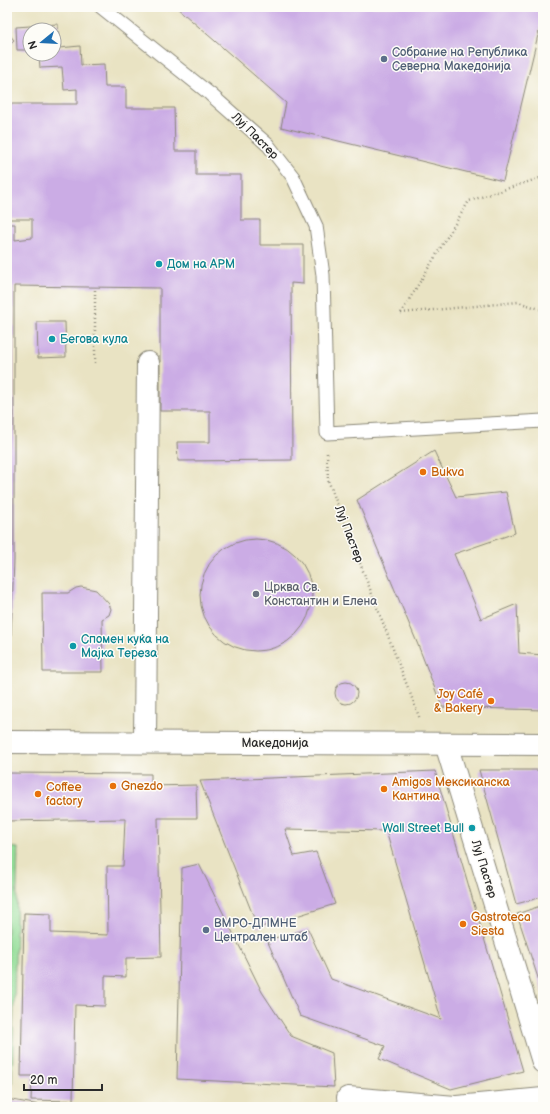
<svg xmlns="http://www.w3.org/2000/svg" width="550" height="1114" viewBox="0 0 550 1114" font-family="'Balsamiq Sans',sans-serif">
	<style>
		.green { fill: #95de9a; stroke: #608462 }
		.building { fill: #cbace5 }
		.lines { fill: none; stroke-linecap: round; stroke-linejoin: round }
		.lane-casing { stroke: #8a8777; stroke-width: 15 }
		.street-casing { stroke: #8a8777; stroke-width: 24 }
		.path { stroke: #8a8777; stroke-width: 2.5; stroke-dasharray: 1 3; stroke-linecap: butt }
		.lane { stroke: #fff; stroke-width: 13 }
		.street { stroke: #fff; stroke-width: 22 }
		.service-dot { fill: #5c6f8a; stroke: #fdfcf7; stroke-width: 1.5 }
		.culture-dot { fill: #0f9aa8; stroke: #fdfcf7; stroke-width: 1.5 }
		.food-dot { fill: #e8710a; stroke: #fdfcf7; stroke-width: 1.5 }
		.worship-dot { fill: #6b7280; stroke: #fdfcf7; stroke-width: 1.5 }
		.labels { text-anchor: middle; dominant-baseline: central; stroke-width: 3; stroke-linejoin: round; paint-order: stroke }
		.service-label { font-size: 12px; fill: #4e5e75; stroke: #fdfcf7; text-anchor: start }
		.street-label { font-size: 12px; fill: #2b2b2b; stroke: #fdfcf7 }
		.culture-label { font-size: 12px; fill: #0d838f; stroke: #fdfcf7; text-anchor: start }
		.food-label { font-size: 12px; fill: #c56008; stroke: #fdfcf7; text-anchor: start }
		.worship-label { font-size: 12px; fill: #5b616d; stroke: #fdfcf7; text-anchor: start }
	</style>
	<rect width="100%" height="100%" fill="#fdfcf7"/>
	<filter id="ink" filterUnits="userSpaceOnUse"><feTurbulence type="fractalNoise" baseFrequency=".025" numOctaves="2"/><feDisplacementMap in="SourceGraphic" scale="8" xChannelSelector="R" yChannelSelector="G"/><feConvolveMatrix kernelMatrix="1 2 1 2 8 2 1 2 1" color-interpolation-filters="sRGB"/></filter>
	<filter id="wash" filterUnits="userSpaceOnUse"><feTurbulence type="fractalNoise" baseFrequency=".012" numOctaves="4" result="noise"/><feDisplacementMap in="SourceGraphic" scale="16" xChannelSelector="R" yChannelSelector="G"/><feGaussianBlur stdDeviation="0.9" result="paint"/><feColorMatrix in="noise" values="0 0 0 0 0 0 0 0 0 0 0 0 0 0 0 0 0 1.4 0 .05"/><feComposite in="paint" operator="in"/></filter>
	<g filter="url(#wash)">
		<rect width="100%" height="100%" fill="#e9e3c3"/>
		<!-- green -->
		<path class="green" d="M7,847L18,848L12,1084L7,1083Z"/>
		<g id="blocks">
			<!-- building -->
			<g class="building">
				<path d="M176,7H543V14L503,181L281,127L286,103Z"/>
				<path d="M58,24L59,48L80,46L81,65L104,64L105,87H126V108H174L175,151H196V175H241V220H260V245H303V284L291,283L292,460L178,461L177,442H210V411H160V288L14,286V560L11,635H7V224H15V240L32,238V219H7V126H9V104H77V89L64,90L62,67L40,68L39,54H54V30H30V50H17L16,27Z"/>
				<path d="M7,32L14,40L7,48Z"/>
				<path d="M37,322H65L66,357L38,358Z"/>
				<path d="M434,451L456,497L506,492L515,533L454,554L481,619L517,604L519,653L543,655V710L442,707L418,645L357,500Z"/>
				<circle cx="256" cy="595" r="56"/>
				<path d="M81,587L96,590L109,604L111,609L109,615L102,619L103,672H43L42,593H68L76,588Z"/>
				<circle cx="346" cy="693" r="11"/>
				<path d="M479,770H543V897L516,904Z"/>
				<path d="M435,771L523,1071L451,1089L379,1059L385,1046L300,1016L267,940L308,929L331,979L441,1019L386,831L285,829L294,856L316,852L335,904L258,928L200,781Z"/>
				<path d="M7,773L151,774V786L196,785L197,818H158L161,957L126,958V977L105,976V1006L75,1005L73,1101L31,1100L32,1076H21L24,913L51,914V933L108,935L107,866H123L125,819L7,821Z"/>
				<path d="M199,864L262,992L291,1036L332,1053L334,1087L177,1079L182,868Z"/>
				<path d="M543,905V993L517,914Z"/>
				<path d="M7,1099L45,1106V1107H7Z"/>
			</g>
		</g>
	</g>
	<g filter="url(#ink)">
		<use href="#blocks" fill-opacity="0" stroke="#8a8777" stroke-width="1"/>
		<g class="lines">
			<defs>
				<path id="lane" d="M101,7L210,94L268,145L293,177L316,226L323,275L327,433L543,421"/>
				<g id="street">
					<path d="M7,742L543,744"/>
					<path d="M145,742L148,363"/>
					<path d="M446,744L543,1062"/>
					<path d="M348,1098L455,1107"/>
					<path d="M457,1107L543,1099"/>
				</g>
			</defs>
			<!-- lane casing -->
			<use href="#lane" class="lane-casing"/>
			<!-- street casing -->
			<use href="#street" class="street-casing"/>
			<!-- path -->
			<g class="path">
				<path d="M401,313L469,201L543,177"/>
				<path d="M401,313L518,302L543,310"/>
				<path d="M95,363V288"/>
				<path d="M327,453L328,480L420,719"/>
			</g>
			<!-- lane -->
			<use href="#lane" class="lane"/>
			<!-- street -->
			<use href="#street" class="street"/>
		</g>
	</g>
	<!-- markers -->
	<g class="service-dot">
		<circle cx="384" cy="59" r="4"/>
		<circle cx="206" cy="930" r="4"/>
	</g>
	<g class="culture-dot">
		<circle cx="159" cy="264" r="4"/>
		<circle cx="52" cy="339" r="4"/>
		<circle cx="73" cy="646" r="4"/>
		<circle cx="472" cy="828" r="4"/>
	</g>
	<g class="food-dot">
		<circle cx="423" cy="472" r="4"/>
		<circle cx="491" cy="701" r="4"/>
		<circle cx="113" cy="786" r="4"/>
		<circle cx="384" cy="789" r="4"/>
		<circle cx="38" cy="794" r="4"/>
		<circle cx="463" cy="924" r="4"/>
	</g>
	<circle class="worship-dot" cx="256" cy="594" r="4"/>
	<g class="labels">
		<!-- service labels -->
		<g class="service-label">
			<text x="392" y="52">Собрание на Република<tspan x="392" dy="14">Северна Македонија</tspan></text>
			<text x="214" y="923">ВМРО-ДПМНЕ<tspan x="214" dy="14">Централен штаб</tspan></text>
		</g>
		<!-- street labels -->
		<g class="street-label">
			<text transform="translate(255 136) rotate(45)">Луј Пастер</text>
			<text transform="translate(349 534) rotate(69)">Луј Пастер</text>
			<text x="275" y="743">Македонија</text>
			<text transform="translate(484 869) rotate(73)">Луј Пастер</text>
		</g>
		<!-- culture labels -->
		<g class="culture-label">
			<text x="167" y="264">Дом на АРМ</text>
			<text x="60" y="339">Бегова кула</text>
			<text x="81" y="639">Спомен куќа на<tspan x="81" dy="14">Мајка Тереза</tspan></text>
			<text x="464" y="828" text-anchor="end">Wall Street Bull</text>
		</g>
		<!-- food labels -->
		<g class="food-label">
			<text x="431" y="472">Bukva</text>
			<text x="483" y="694" text-anchor="end">Joy Café<tspan x="483" dy="14">&amp; Bakery</tspan></text>
			<text x="392" y="782">Amigos Мексиканска<tspan x="392" dy="14">Кантина</tspan></text>
			<text x="121" y="786">Gnezdo</text>
			<text x="46" y="787">Coffee<tspan x="46" dy="14">factory</tspan></text>
			<text x="471" y="917">Gastroteca<tspan x="471" dy="14">Siesta</tspan></text>
		</g>
		<!-- worship labels -->
		<g class="worship-label">
			<text x="264" y="587">Црква Св.<tspan x="264" dy="14">Константин и Елена</tspan></text>
		</g>
	</g>
	<!-- margin -->
	<rect width="550" height="1114" fill="none" stroke="#fdfcf7" stroke-width="24"/>
	<!-- north arrow -->
	<g transform="translate(42 42) rotate(252)"><circle r="19" fill="#fdfcf7" stroke="#a9a8a5"/>
	<path d="M0-3L7 15L0 10L-7 15Z" fill="#1f6fb2"/>
	<text y="-6" font-size="11" font-weight="bold" text-anchor="middle" fill="#2b2b2b">N</text>
	</g>
	<!-- scale -->
	<path d="M24 1084v6h78v-6" fill="none" stroke="#2b2b2b" stroke-width="2"/>
	<text x="30" y="1084" font-size="12" fill="#2b2b2b" stroke="#fdfcf7" stroke-width="3" paint-order="stroke">20 m</text>
</svg>
